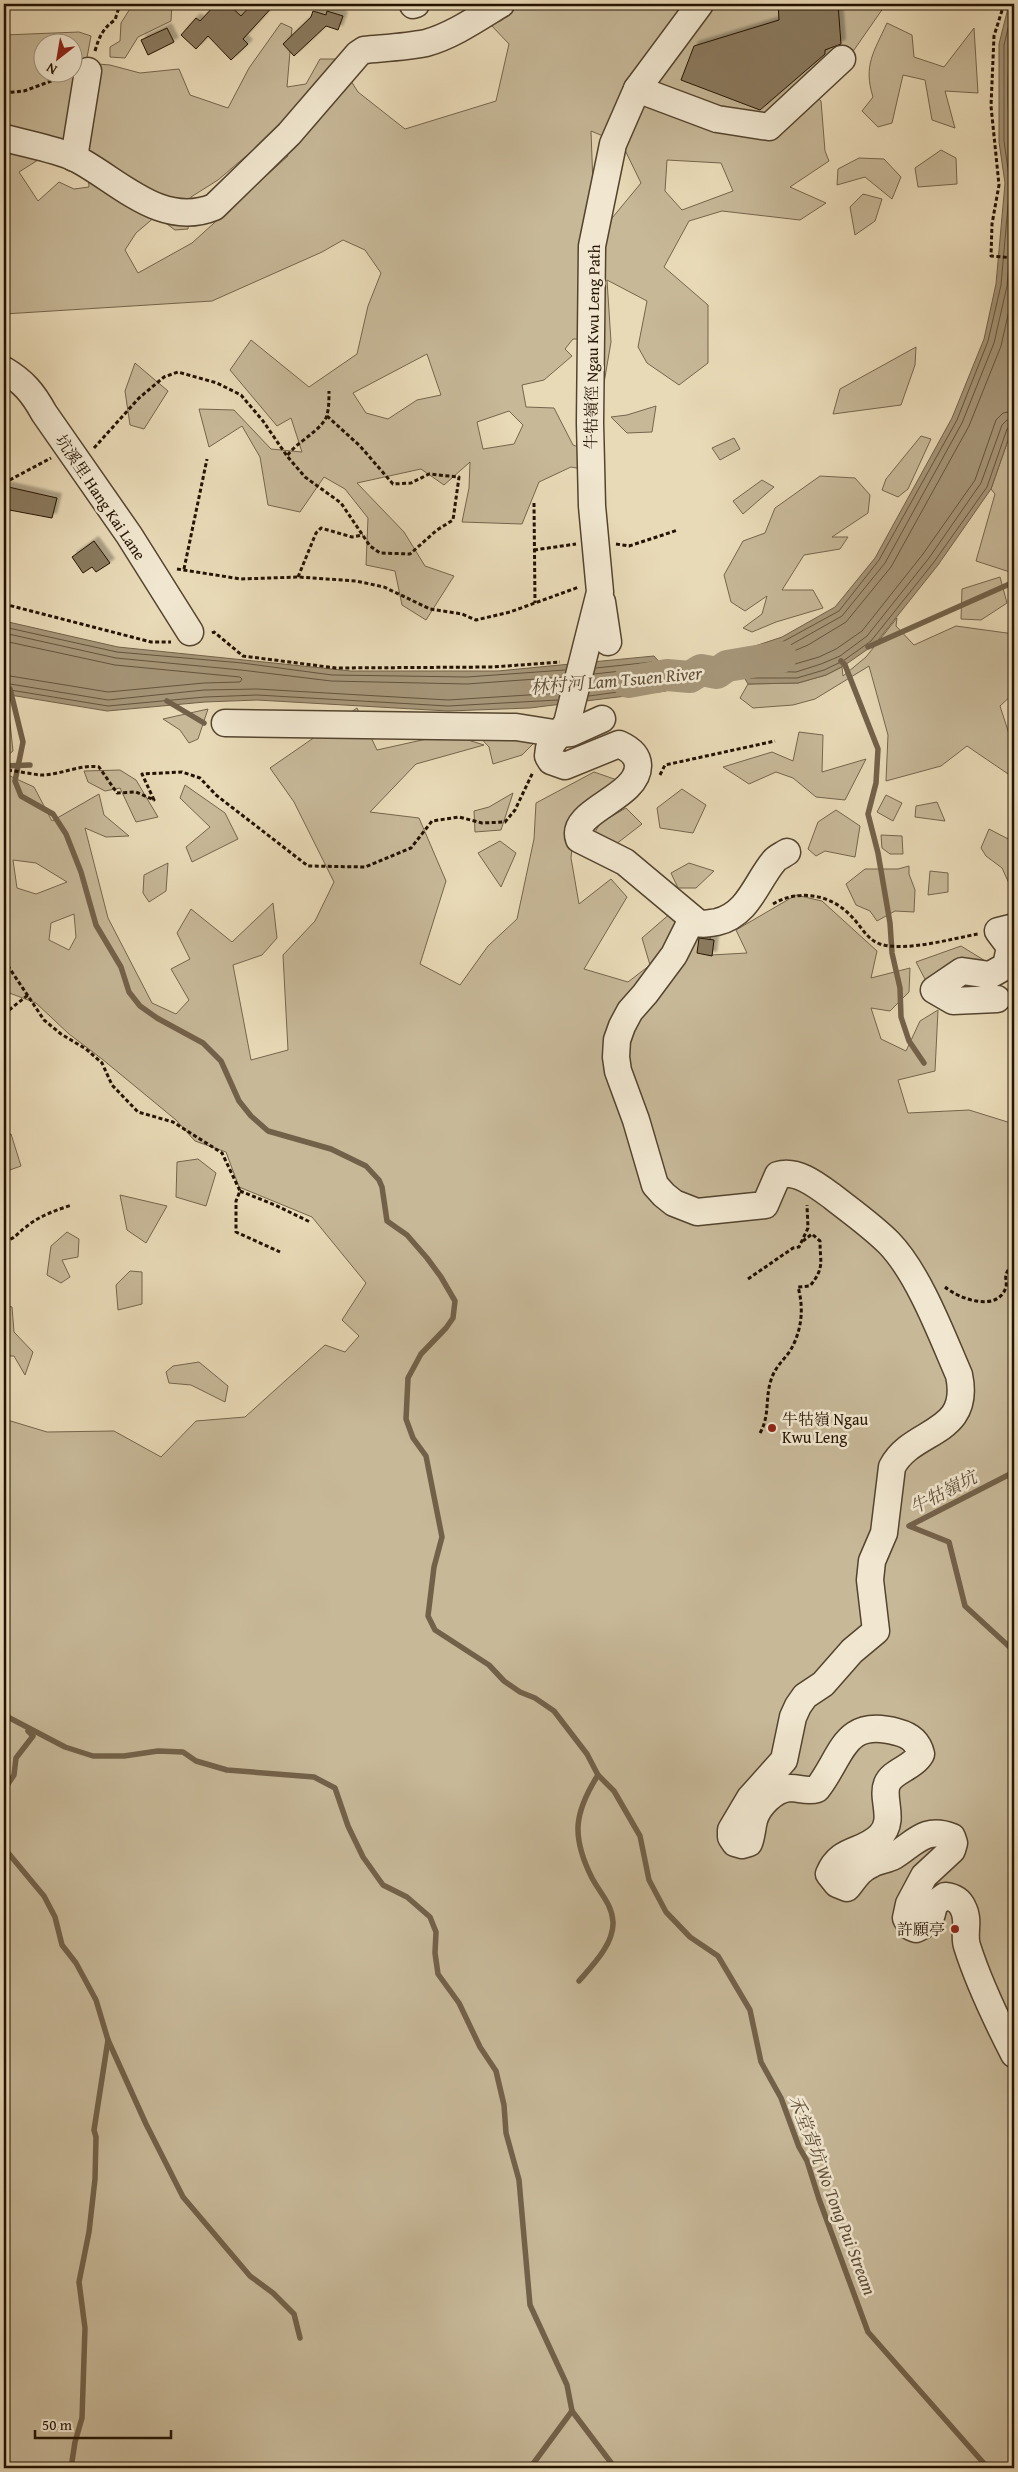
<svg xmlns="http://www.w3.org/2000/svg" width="1018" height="2472" viewBox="0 0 1018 2472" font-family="'Gentium Book Plus','Noto Serif TC',serif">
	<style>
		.green { fill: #c7b898; stroke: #75654c; fill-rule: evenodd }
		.water { fill: #a69679; stroke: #726149 }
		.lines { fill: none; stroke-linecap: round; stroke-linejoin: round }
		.shore { stroke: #64543c; stroke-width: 1 }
		.stream { stroke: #726149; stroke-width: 5.5 }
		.river { stroke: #a69679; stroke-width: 32 }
		.building { fill: #8a7a5f; stroke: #231200; filter: url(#shadow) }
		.minor-casing { stroke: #54442e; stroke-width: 29 }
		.path { stroke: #231200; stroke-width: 3; stroke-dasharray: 4 2.5; stroke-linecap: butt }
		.minor { stroke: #f1e7d0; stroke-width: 26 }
		.poi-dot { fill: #8f2418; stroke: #f1e7d0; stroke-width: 2 }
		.labels { text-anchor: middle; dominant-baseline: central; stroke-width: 5; stroke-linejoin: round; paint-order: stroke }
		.street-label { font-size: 16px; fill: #231200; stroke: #f1e7d0 }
		.poi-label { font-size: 16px; fill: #231200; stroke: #f1e7d0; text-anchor: start }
		.water-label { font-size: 18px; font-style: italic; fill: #5e4d36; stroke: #f1e7d0 }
	</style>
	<defs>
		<filter id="shadow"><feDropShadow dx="4.5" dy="-4.5" stdDeviation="1" flood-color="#0004"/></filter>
	</defs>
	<rect width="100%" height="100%" fill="#e9dab7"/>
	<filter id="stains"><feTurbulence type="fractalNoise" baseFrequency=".004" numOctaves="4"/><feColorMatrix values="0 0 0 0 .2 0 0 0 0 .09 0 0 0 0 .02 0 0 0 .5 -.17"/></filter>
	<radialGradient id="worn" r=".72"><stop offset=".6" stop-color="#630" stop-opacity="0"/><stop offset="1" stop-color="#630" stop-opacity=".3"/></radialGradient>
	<!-- green -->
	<g class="green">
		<path d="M133,4H139L147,9L161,4H172L171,21L138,37L125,58L110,57V47L120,41L121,23Z"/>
		<path d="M519,4H886L847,60L806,87L821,101L825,151L829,161L790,187L826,203L800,220L722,211L689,221L664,267L708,305V363L679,385L647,363L638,347L647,301L607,280L611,342L604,383L600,339H573L565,349L572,356L544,380L522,385L526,407L554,408L573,445L597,454L599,472L571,467L539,482L522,524L462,522L469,488L470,462L444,485L421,469L357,483L404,532L425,566L454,576L426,620L402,605L395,571L366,565L368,518L345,489L324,477L300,512L268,505L260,457L242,426L209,447L199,409L234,410L271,449L302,452L291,418L277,426L230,370L251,340L309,387L357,354L368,306L381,273L365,250L343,240L322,252L212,301L4,314V35L79,32L91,36L86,63L110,65L140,73L179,69L190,95L228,108L249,68L281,23L292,28L287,87L306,84L320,59H337L358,92L405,129L496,101L509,44L490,24ZM42,42H72V72H42ZM591,131L622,144L641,183L603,229L593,185ZM273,133L288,156L192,243L138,273L125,250L136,233L156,216L175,230L188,229L191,197L218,180ZM86,138L89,187L74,189L59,182L38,201L19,172L38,160L61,163ZM667,160L721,163L733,191L682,210L665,191ZM427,354L441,395L417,400L388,419L366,413L353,393ZM509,411L523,425L514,444L483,449L477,422Z"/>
		<path d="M887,23L912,35L914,57L944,67L974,28L978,93L945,91L955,128L932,120L925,80L903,75L892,123L878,127L862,111L873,97C863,65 874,52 887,23Z"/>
		<path d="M941,150L956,158L957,184L918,187L915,168Z"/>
		<path d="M859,158L884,159L901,177L892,199L865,177L837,185L838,169Z"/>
		<path d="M863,194L882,199L875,221L855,235L850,207Z"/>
		<path d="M916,347L915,365L901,405L833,414L840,389Z"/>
		<path d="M135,363L168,391L144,429L130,425L125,391Z"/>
		<path d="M656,406L652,432L627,433L611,417L627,415Z"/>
		<path d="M1014,423V570L1010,572L976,561L995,494L991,489Z"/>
		<path d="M921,436L931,439L908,489L898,497L882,490L886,479Z"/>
		<path d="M734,438L740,449L720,460L712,448Z"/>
		<path d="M820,476L855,478L870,495L868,513L832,537H848L840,549L804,555L782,590H813L823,608L776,622L752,632L743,628L762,614L767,596L745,611L731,602L724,575L743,541L765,533L775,508Z"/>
		<path d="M762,480L774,487L743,514L733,501Z"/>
		<path d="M1000,577L1007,603L981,620L961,619L962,589Z"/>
		<path d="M897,618L896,626L914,645L956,626L1014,634V693L1000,706L1010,737L1014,736V778L967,746L941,766L886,781L888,735L869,666L815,699L793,705L753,708L740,698L748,684L798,683L826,675L842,667L843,676L866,657Z"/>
		<path d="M4,703L8,704L13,751L4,758Z"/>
		<path d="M357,708L377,750L449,734L484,745L416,764L370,812L419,818L446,881L420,964L460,985L488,946L517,919L534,839L536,803L594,772L620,781L575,819L571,858L579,904L611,879L627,897L584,969L628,982L650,965L642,938L672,912L710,935L711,955L747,953L736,930L796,895L822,901L877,951L871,978L910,968L909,992L890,1011L871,1008L881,1039L906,1051L920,1021L938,1010L935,1071L898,1080L908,1113L969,1110L1014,1124V2468H4V1419L47,1432L114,1431L161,1457L196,1421L245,1417L325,1345L345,1352L359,1336L342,1320L366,1283L312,1217L239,1187L226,1152L195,1141L176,1120L102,1059L69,1034L36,1003L4,991V783L10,776L34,787L52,821L99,794L104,815L129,836L106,837L85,828L108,918L152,1003L176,1014L189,1000L171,969L190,959L177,933L191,909L232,942L273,903L277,938L262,955L233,965L251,1060L288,1050L283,955L315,921L334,882L294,802L270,768ZM13,860L36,863L67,882L36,894L17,888ZM74,914L76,937L69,950L49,940L51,923Z"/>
		<path d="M208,709L198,739L189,743L180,730L163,719Z"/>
		<path d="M554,723L522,755L493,764L489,747L478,735Z"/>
		<path d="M799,732L823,735L822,772L866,759L845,800L816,797L793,778L776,772L749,784L723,767L772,752L793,761Z"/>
		<path d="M120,770L136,780L158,817L136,822L120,788L105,791L88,782L84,771Z"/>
		<path d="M185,785L225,813L238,839L192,862L186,847L210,827L180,798Z"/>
		<path d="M682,789L706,805L693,833L660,828L657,808Z"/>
		<path d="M513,793L501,830L475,832L474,811L489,807Z"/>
		<path d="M886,795L902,803L893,821L877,812Z"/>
		<path d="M937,802L945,821L915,817L916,806Z"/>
		<path d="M626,808L642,824L611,848L585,851L600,823Z"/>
		<path d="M836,810L860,826L855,857L825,851L816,856L808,849L818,822Z"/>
		<path d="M989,829L1014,842V890H1012L1002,868L986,856L981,848Z"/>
		<path d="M881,835L902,836L903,854H890L882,848Z"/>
		<path d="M500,841L516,853L501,887L478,853Z"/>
		<path d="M168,863L166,891L149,902L143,893L144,875Z"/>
		<path d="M689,863L714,871L696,888H678L671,873Z"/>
		<path d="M909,866V874L915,890L914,912L895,911L877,921L870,911L856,905L846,884L865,869H898Z"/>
		<path d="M930,871L948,873V892L928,895Z"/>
		<path d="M961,946L987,962L926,981L916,962Z"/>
		<path d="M11,1134L21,1166L4,1172V1136Z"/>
		<path d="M198,1159L216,1173L206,1206L176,1197L177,1162Z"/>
		<path d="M120,1195L167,1206L146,1243L127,1230Z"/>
		<path d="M67,1232L79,1239L78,1257L62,1260L70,1277L61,1283L47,1275L51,1246Z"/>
		<path d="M130,1271L142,1272V1304L118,1310L116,1285Z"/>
		<path d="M4,1305L12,1307L14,1332L33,1352L25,1375L14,1356H4Z"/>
		<path d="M199,1362L228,1386L225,1402L191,1385L169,1383L166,1372L173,1366Z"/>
	</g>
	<!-- water -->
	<g class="water">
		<path d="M1009,4H1014V423L991,489L938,565L875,644L845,665L826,675L798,683L748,684L736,664L749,648L782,637L835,607L875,558L952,418L984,339L996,284L1005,183L999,142V44Z"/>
		<path d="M4,621L118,647L351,671H498L654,656L671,675L666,691L530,708L448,711L257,700L205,702L107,711L4,694Z"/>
	</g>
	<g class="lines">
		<!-- shore -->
		<g class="shore">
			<path d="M1014,4L1004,45V141L1010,183L1001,285L988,341L957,420L879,560L839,611L784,641L752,653L743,665L750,678H797L824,670L843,661L871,641L934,562L987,487L1007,429L1014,425"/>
			<path d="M1014,30C1004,71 1008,126 1014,168"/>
			<path d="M1014,205L1007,286L994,343L962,423L885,563L842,616L787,647L756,658L750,665L753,671L796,672L821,664L840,656L867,636L929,558L981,483L1002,425L1007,420L1014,418"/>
			<path d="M1014,288L1001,346L969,426L891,567L846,622L808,645L775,659V663L795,664L819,657L836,649L862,631L923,554L975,480L996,420L1003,413L1014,411"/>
			<path d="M4,627L117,652L242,663L332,675L467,677L565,670"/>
			<path d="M4,633L116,658L241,670L331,681L467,684L564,677"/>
			<path d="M4,641L115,665L240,677L242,679L240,682L204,683L108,692L4,675"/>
			<path d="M4,683L108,700L204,690L257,689L448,700L560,693"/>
			<path d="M4,689L108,706L205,697L257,695L448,706L558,700"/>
			<path d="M590,689L656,681L658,678L649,668L594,674"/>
			<path d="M589,696L661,686L665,677L652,662L596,668"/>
		</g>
		<!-- stream -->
		<g class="stream">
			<path d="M868,647L1014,582"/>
			<path d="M841,661L845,665L878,749L876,783L868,814L878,853L890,923L892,953L900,988L901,1017L909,1041L924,1063"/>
			<path d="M10,689L23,742L15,781L21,796L53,814L66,834L81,872L96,925L121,967L129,992L140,1006L157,1018L203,1043L221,1061L239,1101L251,1116L268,1131L331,1149L366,1166L379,1180L382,1187L387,1221L407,1235L427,1258L441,1277L455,1301L453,1318L446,1328L421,1354L408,1378L406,1419L413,1438L426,1456L442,1537L434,1567L428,1616L435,1630L489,1665L504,1681L520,1692L535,1698L554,1711L587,1754L598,1775L614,1791L640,1836L649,1880L666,1912L690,1937L718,1956L750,2010L761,2062L781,2098L799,2147L807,2161L819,2199L868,2332L988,2468"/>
			<path d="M167,701L204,723"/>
			<path d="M4,766L30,765"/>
			<path d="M1014,1472L909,1526L949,1542L965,1606L1014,1651"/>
			<path d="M4,1715L65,1747L93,1756H124L158,1751L183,1752L196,1761L227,1770L314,1777L335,1788L348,1826L363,1857L383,1885L407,1897L430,1917L436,1932L435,1953L438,1974L459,2003L480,2047L496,2071L504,2105L506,2133L519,2180L530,2305L567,2385L572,2411L615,2468"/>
			<path d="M4,1790L14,1775L16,1758L33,1736L28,1731"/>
			<path d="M4,1848L44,1896L55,1917L62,1945L76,1963L96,2000L108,2040L146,2124L183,2197L250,2276L273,2293L294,2314L300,2338"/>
			<path d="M579,1981C592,1966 614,1944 613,1922C612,1904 600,1893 592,1878C571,1836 574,1813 598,1775"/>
			<path d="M71,2468L75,2442L82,2418L85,2328L79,2282L89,2232L95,2179L96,2137L94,2130L108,2040"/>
			<path d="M530,2468L572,2411"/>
		</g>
		<!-- river -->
		<path class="river" d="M628,682L667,675L690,677L701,670L717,673L727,666L781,657"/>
	</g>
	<!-- building -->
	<g class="building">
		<path d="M216,4H228L241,16L252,4H275L243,39L248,44L231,60L208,36L196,49L181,35L196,18L200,21Z"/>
		<path d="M778,4H838L841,44L825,50V54L760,110L681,80L694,46L779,20Z"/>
		<path d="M313,11L326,15L327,11L343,16L338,30L326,26L294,56L283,44L311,17Z"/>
		<path d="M167,28L174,42L148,55L141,40Z"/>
		<path d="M4,486L57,498L52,518L4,509Z"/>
		<path d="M94,541L110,563L96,572L92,567L83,573L72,557Z"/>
		<path d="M699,938L714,940L712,956L697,953Z"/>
	</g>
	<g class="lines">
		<defs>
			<g id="minor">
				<path d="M700,4L637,89L613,144L592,246L590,423L592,506L600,592L567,723L549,748L548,756L551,761L565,766L619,744C628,748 638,754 638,766C638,798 569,811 579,839L625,862L698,923C705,925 710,923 717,922C749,914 756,882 774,861C777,857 783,855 787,852"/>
				<path d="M413,5L416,4"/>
				<path d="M637,89L717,119L769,127L842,59"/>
				<path d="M5,138C26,144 55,149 75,158C118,180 161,229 214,207L289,134L358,54L364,50C384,48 406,47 426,43C452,36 478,18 501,4"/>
				<path d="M74,158L88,71"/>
				<path d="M4,370C23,381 33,393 44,413L129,535L190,632"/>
				<path d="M602,602L608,642"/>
				<path d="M225,723L516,727L560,734L571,733L602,719"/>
				<path d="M692,919L674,955L645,994L630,1011L622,1026L617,1040L616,1057L618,1071L636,1120L655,1185L664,1195L674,1203L697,1212L765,1205L778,1175C797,1169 818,1186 833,1197C852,1212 872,1226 889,1243C919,1274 942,1336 959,1375C972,1436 912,1428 892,1467L884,1533L872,1561L870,1580L876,1631L852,1651L823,1684L805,1696L798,1706L793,1717L784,1760L750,1798L731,1830V1837L735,1843L742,1845L749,1843C752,1835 752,1828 754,1820C758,1806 774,1789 790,1788C800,1788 807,1792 817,1789C843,1756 843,1717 897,1732C909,1735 918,1741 921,1754C913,1768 892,1771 887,1784C881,1799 896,1820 880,1836C862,1854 840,1847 829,1874L837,1884L847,1888C855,1878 860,1869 872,1864C879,1860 887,1860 894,1856C915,1843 925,1826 952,1837L954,1843L952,1850L924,1876L909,1904L906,1918L911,1927L916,1929C930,1923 932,1918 934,1904L945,1896C954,1897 960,1901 963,1908C970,1921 963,1934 967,1946C979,1984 996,2019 1014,2054"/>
				<path d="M997,999L953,1001L934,990L962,971L990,975L1006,966L1010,947L998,931L1014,927"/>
			</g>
		</defs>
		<!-- minor casing -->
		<use href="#minor" class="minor-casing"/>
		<!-- path -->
		<g class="path">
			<path d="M1004,4L994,36L991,106L999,185L992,224L991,256L1014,258"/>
			<path d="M95,51C99,37 103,28 115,20L120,4"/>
			<path d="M4,93L24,91L65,76"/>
			<path d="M327,416L360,446L393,484L411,483L429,474L459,477L453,520L437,530L410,554L380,553L370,546L341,503L305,477L287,456C296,442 323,430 327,415C329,407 329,399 329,391"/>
			<path d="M94,448L139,398L164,377L178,372L217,383L241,395L263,421L287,456"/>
			<path d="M4,483L51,458"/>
			<path d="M534,503L535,603"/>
			<path d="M616,544L629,546L678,530"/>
			<path d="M534,550L576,544"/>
			<path d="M177,569L241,579L298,577L356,581L384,587L430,609L462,614L476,620L510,612L579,587"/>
			<path d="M184,569L207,459"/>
			<path d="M298,577L316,533L321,528L352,537L363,535"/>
			<path d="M4,604L151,642H171"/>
			<path d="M212,633L214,632L243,656L336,668L493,667L560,662"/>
			<path d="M4,774L6,770C18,771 30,774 41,775C61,775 80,764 99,767L117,793L136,792L154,800L142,774L182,772L200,778L216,795L308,866L365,867L411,848L432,821L459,817L482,823L505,822L515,810L533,772"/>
			<path d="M660,775L665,765L775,741"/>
			<path d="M773,904C798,889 830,894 850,915C860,924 866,939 880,944C906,952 950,939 978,934"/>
			<path d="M4,960L44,1020L61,1034L86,1049L102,1063L112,1085L138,1112L173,1122L222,1153L240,1191L236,1201V1232L280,1252"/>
			<path d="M4,1014L28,995"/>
			<path d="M240,1191L275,1205L310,1222"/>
			<path d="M4,1241C16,1239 17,1233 26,1227C39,1216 56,1210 72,1205"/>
			<path d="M748,1279L793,1248L799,1247L808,1228L807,1205"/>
			<path d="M945,1287C959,1299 998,1313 1006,1287C1007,1283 1005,1278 1006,1275C1007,1270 1012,1266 1014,1261"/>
			<path d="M760,1433C770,1416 765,1398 771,1380C775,1367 783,1361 790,1351C802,1331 804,1308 798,1287L810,1286C825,1267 820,1263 820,1241L812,1234L803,1241"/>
		</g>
		<!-- minor -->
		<use href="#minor" class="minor"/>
	</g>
	<!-- markers -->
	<g class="poi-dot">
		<circle cx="772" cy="1428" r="5"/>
		<circle cx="955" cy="1929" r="5"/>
	</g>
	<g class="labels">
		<!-- street labels -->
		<g class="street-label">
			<text transform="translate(592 347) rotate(-89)">牛牯嶺徑 Ngau Kwu Leng Path</text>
			<text transform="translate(101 497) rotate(56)">坑溪里 Hang Kai Lane</text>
		</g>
		<!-- poi labels -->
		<g class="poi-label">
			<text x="782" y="1419">牛牯嶺 Ngau<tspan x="782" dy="18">Kwu Leng</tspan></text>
			<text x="945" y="1929" text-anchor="end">許願亭</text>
		</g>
		<!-- water labels -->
		<g class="water-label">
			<text transform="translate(616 680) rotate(-5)">林村河 Lam Tsuen River</text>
			<text transform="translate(943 1492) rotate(-27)">牛牯嶺坑</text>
			<text transform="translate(833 2195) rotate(69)">禾堂背坑 Wo Tong Pui Stream</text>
		</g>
	</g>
	<!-- margin -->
	<rect width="1018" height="2472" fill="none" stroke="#e9dab7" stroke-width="20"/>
	<rect x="5" y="5" width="1008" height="2462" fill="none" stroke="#231200" stroke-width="2.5"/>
	<rect x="10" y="10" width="998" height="2452" fill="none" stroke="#231200"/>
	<!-- north arrow -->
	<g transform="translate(58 58) rotate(211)"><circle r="24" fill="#f1e7d0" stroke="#9f927d"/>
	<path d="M0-4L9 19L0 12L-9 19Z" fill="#8f2418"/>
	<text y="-8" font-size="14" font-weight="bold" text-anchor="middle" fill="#231200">N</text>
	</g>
	<!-- scale -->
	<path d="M35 2430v8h136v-8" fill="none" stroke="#231200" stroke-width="2.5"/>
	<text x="42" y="2430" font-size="15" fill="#231200" stroke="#f1e7d0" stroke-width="4" paint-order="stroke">50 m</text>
	<rect width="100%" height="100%" filter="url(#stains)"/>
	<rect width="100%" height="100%" fill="url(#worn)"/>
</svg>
